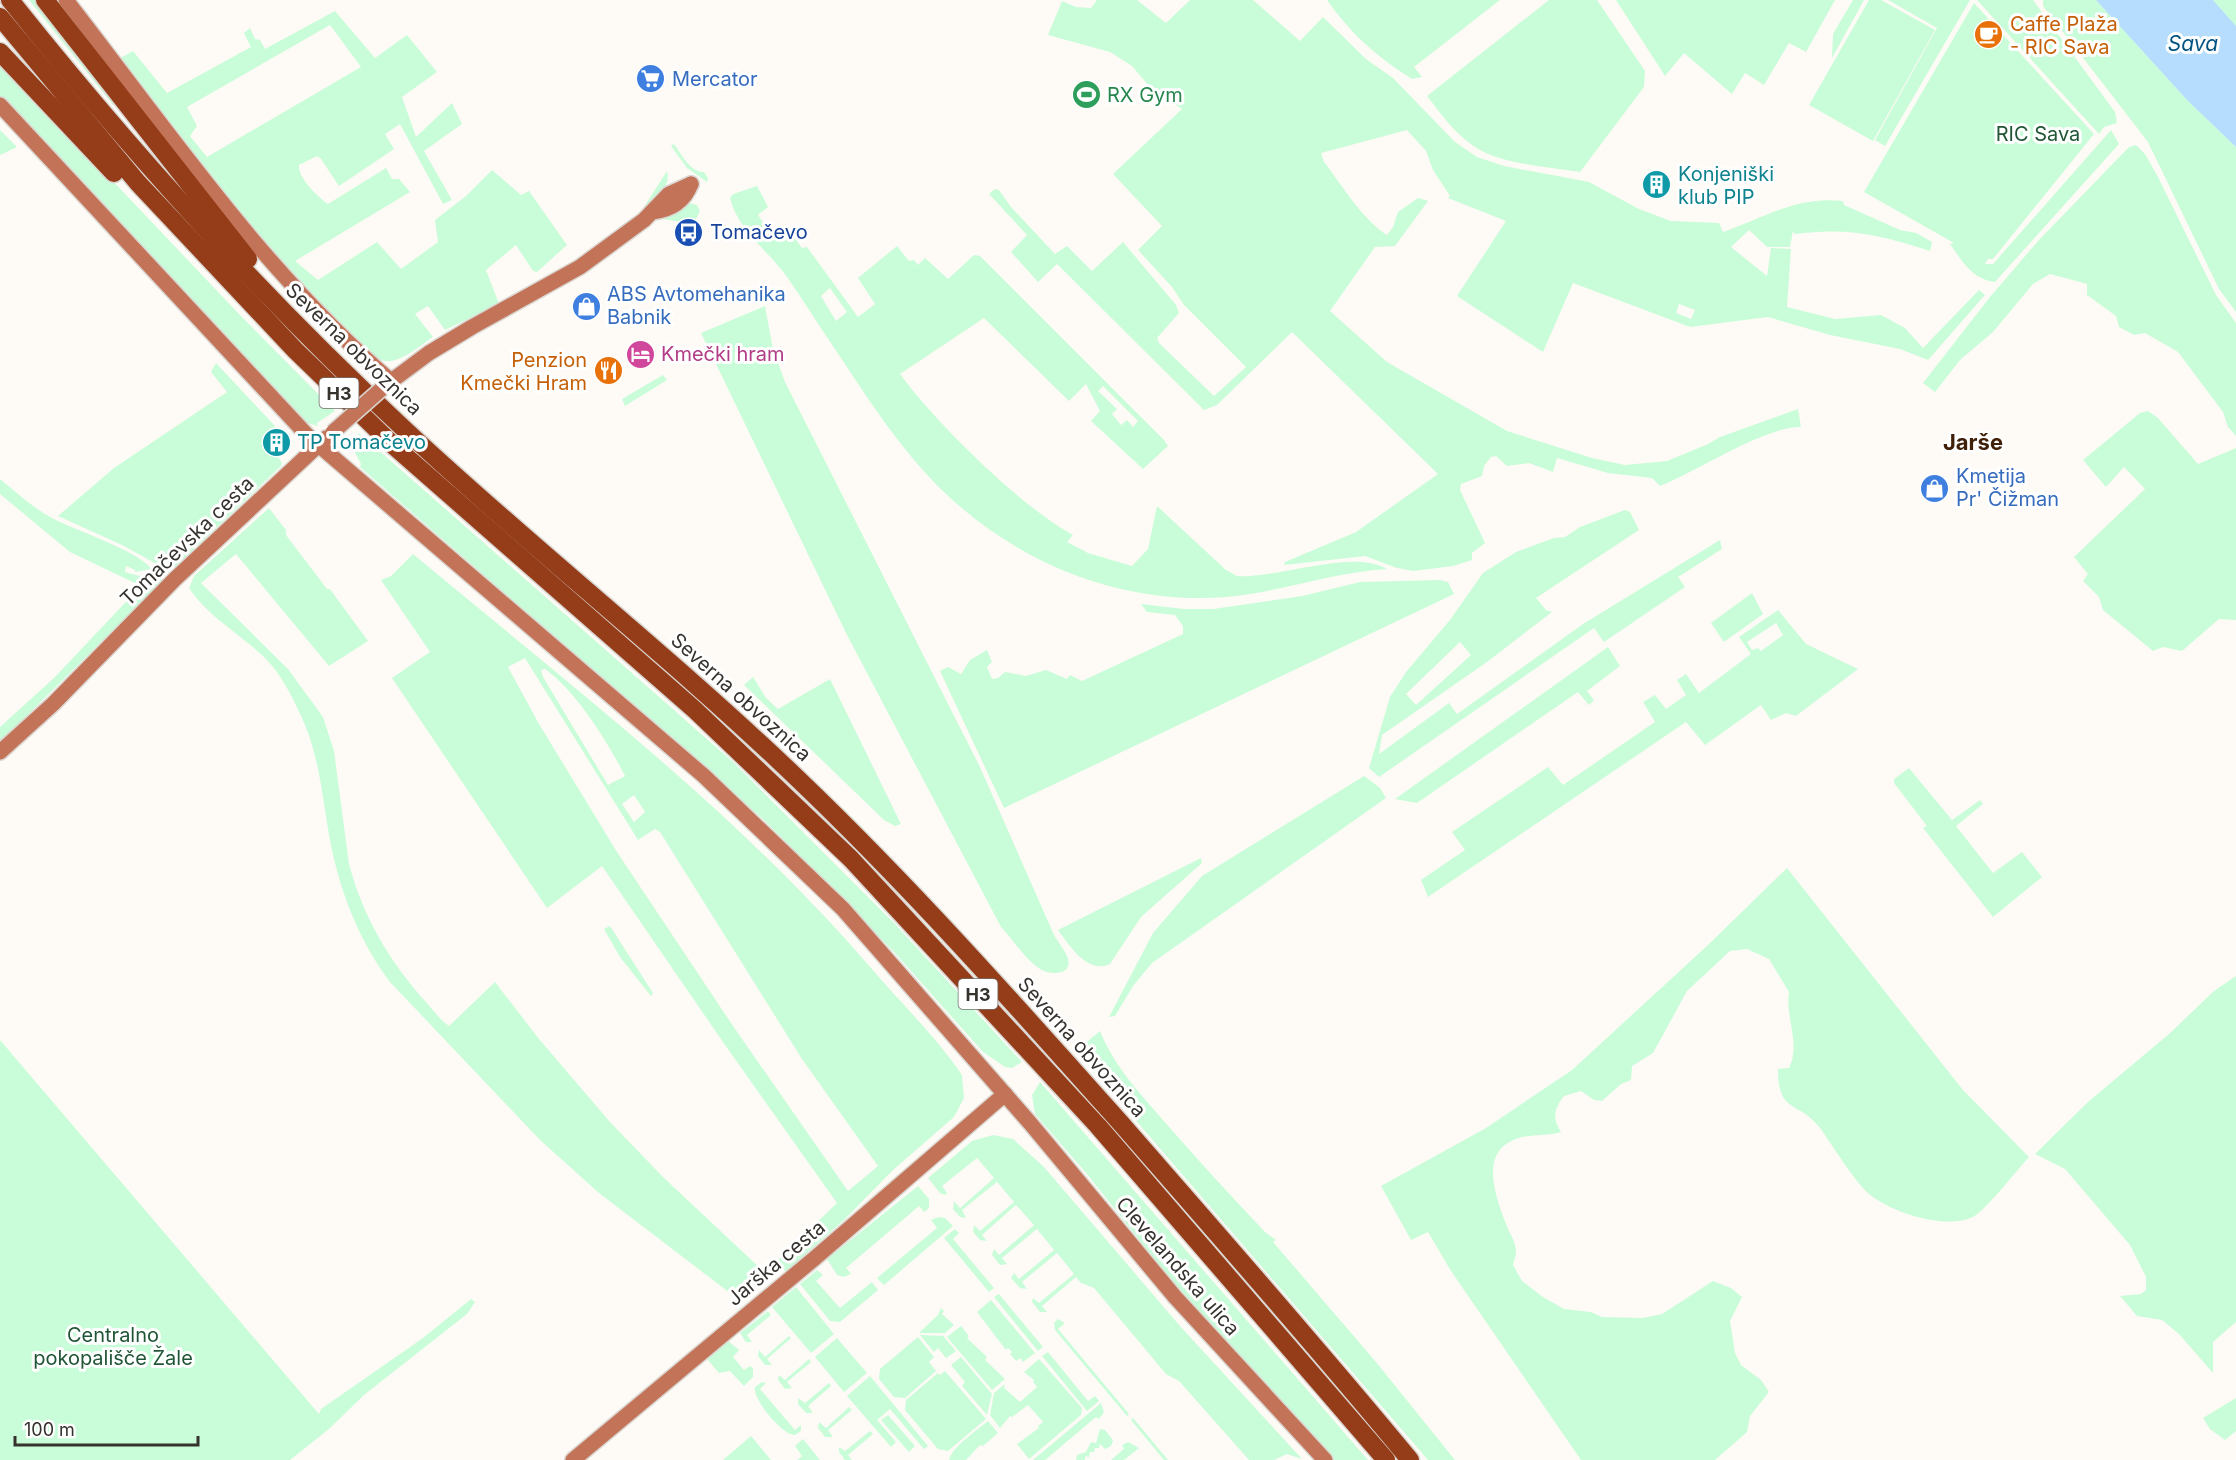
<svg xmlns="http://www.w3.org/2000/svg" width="2236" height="1460" viewBox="0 0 2236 1460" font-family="Inter,sans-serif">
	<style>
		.green { fill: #c9fdd9; fill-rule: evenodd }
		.water { fill: #b6ddfd }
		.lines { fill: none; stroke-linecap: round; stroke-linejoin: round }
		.secondary-casing { stroke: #dad6d1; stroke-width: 18 }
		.highway-casing { stroke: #dad6d1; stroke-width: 21 }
		.secondary { stroke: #c37357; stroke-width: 15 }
		.highway { stroke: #953c19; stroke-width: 18 }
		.secondary-bridge-casing { stroke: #dad6d1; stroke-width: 18; stroke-linecap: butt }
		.secondary-bridge { stroke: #c37357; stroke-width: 15 }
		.labels { text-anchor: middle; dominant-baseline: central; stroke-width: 6; stroke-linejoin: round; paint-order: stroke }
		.shield { fill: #fff; stroke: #72706c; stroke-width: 1.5 }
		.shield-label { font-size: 18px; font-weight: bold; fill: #36322d }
		.food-label { font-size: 20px; fill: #c56008; stroke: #fff; text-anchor: start }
		.shop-label { font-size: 20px; fill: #366cbe; stroke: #fff; text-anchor: start }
		.leisure-label { font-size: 20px; fill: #27864d; stroke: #fff; text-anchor: start }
		.park-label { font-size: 20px; fill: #205636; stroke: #fff }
		.culture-label { font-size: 20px; fill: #0d838f; stroke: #fff; text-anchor: start }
		.transit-label { font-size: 20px; fill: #164399; stroke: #fff; text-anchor: start }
		.street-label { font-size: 20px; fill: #36322d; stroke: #fff }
		.hotel-label { font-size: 20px; fill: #b23c85; stroke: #fff; text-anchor: start }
		.water-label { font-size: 21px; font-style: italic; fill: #035584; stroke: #fff }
		.quarter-label { font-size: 22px; font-weight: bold; fill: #402009; stroke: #fff }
	</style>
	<rect width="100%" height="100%" fill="#fefaf5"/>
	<!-- green -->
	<g class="green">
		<path d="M29,0H35L117,105H113Z"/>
		<path d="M1097,0H1137L1166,23L1190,0H1253L1300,41L1323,17L1366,59L1393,78L1455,142L1477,157L1504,166L1589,182L1639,209L1671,221L1719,223L1723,232C1766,217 1796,196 1843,201L1844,205L1900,230L1916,233L1932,242L1930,251C1881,235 1847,227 1795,234L1793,231L1790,247H1767L1749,230L1731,247L1767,276L1771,248L1791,249L1787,307L1835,319L1881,315L1905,328L1923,348L1979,290L1985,295L1928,360L1900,349L1830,335L1768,317L1690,327L1573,283L1543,352L1457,296L1506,221L1448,198L1450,196L1433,170L1426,151L1407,130L1321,153L1324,162C1343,186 1361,218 1387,235L1393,227L1398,212L1418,198L1428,201L1395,246L1375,247L1330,311L1387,362L1507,431L1592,458L1625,465L1667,461L1708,444L1720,437L1798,409L1801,427C1765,426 1698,471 1660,486L1652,478L1608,473L1557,458L1553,472L1529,463L1507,466L1496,456L1491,457L1484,466L1482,476L1461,484L1460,490L1485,543L1472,553V560L1453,566L1413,571L1397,568L1365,556L1284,565L1285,562L1356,532L1438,474L1292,332L1217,405L1204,410L1057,264L1038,282L1011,252L1027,235L989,194L995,189L999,190L1011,207L1055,254L1067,246L1092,271L1123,242L1176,305L1179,313L1157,338L1159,343L1214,396L1246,367L1184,305L1172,287L1138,250L1162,226L1113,174L1182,109L1149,86L1132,66L1110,52L1048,35L1062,1L1076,7L1091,8ZM1679,304L1695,310L1691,319L1676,313Z"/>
		<path d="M1327,0H1500L1414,67L1422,77L1412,79C1377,57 1351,34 1327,0Z"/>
		<path d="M1549,0H1597L1645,71L1644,87L1580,172C1549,167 1500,164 1475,147C1455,134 1441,114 1427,96Z"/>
		<path d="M1616,0H1835L1806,52L1789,43L1764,85L1745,73L1732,94L1684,53L1665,76Z"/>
		<path d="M1853,0H1864L1832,58L1833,34Z"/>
		<path d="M1869,0H1881L1935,30L1873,141L1809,105Z"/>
		<path d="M1888,0H1970L1885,146L1875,140L1937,28Z"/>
		<path d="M1977,0H2033L2115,112L2117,123L2104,127L2099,134Z"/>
		<path d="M2043,0H2096L2188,101L2236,147V312L2219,289L2148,142L2043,6Z"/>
		<path d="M2213,0H2236V26L2234,24Z"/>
		<path d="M1974,3L2094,134L1993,259H1988L1985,264H1993L2111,130L2119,144L1995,282C1972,279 1962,261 1950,244L1954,243L1864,192Z"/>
		<path d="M335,11L375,58L407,35L437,72L402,97L416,137L452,103L462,124L424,151L452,200L443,204L400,124L385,134L394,149L339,186L321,159L317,156L299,165C298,178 317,196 328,204L386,168L392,179H399L410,192L295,261L318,280L377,242L401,269L438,242L435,220L466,196L492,170L521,195L529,191L567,245L537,272L533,271L516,245L486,270L499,304L445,330L428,306L415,314L433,337C421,345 401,363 385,361C342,355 155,106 119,59L133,51L167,93L251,47L244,33L250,28L255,39L260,40L265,49ZM330,25L361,67L207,157L190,136L197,126L187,107Z"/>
		<path d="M0,62L239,314L335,411L317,423L318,426L303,422L0,96Z"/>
		<path d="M0,130L17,147L0,155Z"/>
		<path d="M674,144C682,155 690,172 704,172L708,178L707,182L687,168L671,146Z"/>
		<path d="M2136,145L2145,154L2158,177L2216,295L2236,323V436L2228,427L2223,412L2178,352L2145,333L2134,335L2119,327L2116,316L2087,295V284L2050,274L2033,284L1993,332L1960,360L1935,392L1923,383L1990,297L2038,241L2129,147Z"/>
		<path d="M667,171C672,186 655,198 646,208L644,207Z"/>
		<path d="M757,186L768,207L758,215L773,236L789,230L802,248L807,247L858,317L875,304L858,278L897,246L909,261L914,260L918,265L925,258L948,279L974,255L980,256L1164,440L1168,446L1143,469L1091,421L1100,411L1086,384L1069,401L984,318L900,374C936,423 1020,506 1073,535L1067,542L1088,553L1132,566L1148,549L1157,506L1226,570L1237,576C1277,579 1354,548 1387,569C1333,572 1281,592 1226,597C1122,605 1021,565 945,493C902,452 868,399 835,349C819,326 804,301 787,277C768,250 738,231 730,198L733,194ZM830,288L847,312L836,321L821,296ZM1103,386L1138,421L1133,427L1127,420L1121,425L1112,414L1117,409L1098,391Z"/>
		<path d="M689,203L697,205L700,211L695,221L689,223L662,219L680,206Z"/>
		<path d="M765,306L773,349L785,382L980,767L1054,935C1058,942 1064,949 1067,956C1075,975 1052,976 1040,969C1024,958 1014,941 1001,927L847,635L701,333Z"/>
		<path d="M216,363L275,426L266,439L282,463L281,466L175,567L160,566L122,545L58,516L114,468L227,392L211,372Z"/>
		<path d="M663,375L667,380L625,406L622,399Z"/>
		<path d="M2148,411L2158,418L2198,464L2236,448V620L2219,619L2182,651L2163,647L2153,651L2103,610L2099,597L2083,581L2088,574L2074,557L2145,489L2124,467L2106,487L2083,460L2140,413Z"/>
		<path d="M359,433L733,762L895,924L1022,1062L1012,1068L1005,1067L983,1052L894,952L764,820L360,467L361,464L351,445Z"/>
		<path d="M0,479C17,493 33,508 52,518C77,531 136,550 152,569L135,572V570L126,566L125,572L139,576L160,573L164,575L163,581L0,742V727L54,678L141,586L70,552L0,494Z"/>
		<path d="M269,508L286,530V535L327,589H330L368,641L329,666L236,554L201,583L288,669L323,717L334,751L349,864C363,917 390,962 426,1002C433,1010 440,1020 449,1026L495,982L539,1039L610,1122L663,1177L762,1270L744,1291L732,1293L726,1290L599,1193L540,1140L390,982C360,942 341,895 331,845C323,805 321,764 305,725C295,702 284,678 266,659C242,635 208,617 189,588L194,576Z"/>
		<path d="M1625,510L1630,512L1639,530L1536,598L1546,610L1552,612L1487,662L1382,735L1379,754L1449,703L1457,714L1583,624L1720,540L1722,549L1678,577L1685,587L1604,642L1594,628L1379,777L1369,768L1390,697L1406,672L1450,620L1483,573L1516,552L1554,538L1565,537L1580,527ZM1460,642L1471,655L1416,705L1406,694Z"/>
		<path d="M413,554C571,686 736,811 871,968C899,1001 938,1039 962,1075L964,1098L954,1117L893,1170L845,1219L786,1271L773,1265L837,1203L725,1045L602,866L547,908L392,678L430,652L381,580L391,576ZM525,658L638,840L655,829L660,832L802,1059L878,1166L848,1191L733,1026L617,852L539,724L508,667ZM545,669C576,691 608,742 625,776L608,785L543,677L541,670ZM634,795L645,812L634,822L622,804Z"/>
		<path d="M1440,580L1448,582L1454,594L1004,808L940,671L948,667L961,674L970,660L987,650L992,662L987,667L992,679L998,678L1005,672L1026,676L1046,670L1067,679L1070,675L1082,681L1183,634V626L1175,615L1147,612L1141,604L1184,609H1213L1302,596L1360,582Z"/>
		<path d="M1752,593L1763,614L1724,642L1711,623Z"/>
		<path d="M1778,610L1806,644L1858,669L1796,716L1786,713L1771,720L1761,705L1705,745L1686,722L1428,897L1421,880L1465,850L1452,832L1548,767L1563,785L1655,722L1643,702L1655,695L1666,709L1686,695L1677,680L1686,674L1699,693L1751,654L1739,637ZM1776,623L1783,635L1761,651L1758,648L1752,650L1747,642Z"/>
		<path d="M1608,647L1620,666L1587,691L1594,700L1589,705L1578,692L1417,803L1395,799Z"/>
		<path d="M753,677L766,698L778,709L830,679L901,824L895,826L884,820L744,685Z"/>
		<path d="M1909,768L1952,820L1980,800L1983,804L1956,826L1993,873L2022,852L2042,877L1993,917L1923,828L1927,826L1894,783V779Z"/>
		<path d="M1364,776L1380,788L1386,798L1152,963L1133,986L1115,1016L1109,1017L1153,933L1202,876Z"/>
		<path d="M1201,858L1202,863L1141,917L1110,964C1088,975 1069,945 1058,930Z"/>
		<path d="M1787,868L1963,1090L2029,1157C2017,1170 1986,1210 1973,1217C1946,1230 1892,1213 1869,1194C1854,1181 1833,1146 1820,1128C1799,1100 1778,1115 1778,1069L1789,1068C1801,1043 1785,1018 1789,992L1769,959L1747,949L1730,951L1687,991L1653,1053L1632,1066L1631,1080L1621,1084L1602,1101L1594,1100L1581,1091L1564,1096C1554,1109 1552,1118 1561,1132C1546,1137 1532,1133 1516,1139C1477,1153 1497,1201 1508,1229C1511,1235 1516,1244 1516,1251C1516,1255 1514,1261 1513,1265L1522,1281L1543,1297L1564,1309L1591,1312L1602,1317L1643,1318L1662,1314L1713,1281L1731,1288L1742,1297L1730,1321L1735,1353L1741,1365L1761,1380L1769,1392L1750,1416L1747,1432L1715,1460H1581L1451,1271L1428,1232L1411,1240L1381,1186L1486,1128L1572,1070L1708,945Z"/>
		<path d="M610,926L653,993L651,996L620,957L604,929Z"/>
		<path d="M2236,976V1322L2213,1342V1373L2179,1334L2162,1320L2137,1316L2120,1296L2141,1294L2146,1290V1277L2130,1245L2065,1169L2035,1154L2088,1102L2169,1034L2214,991Z"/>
		<path d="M1100,1031C1114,1066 1139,1092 1163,1120C1196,1158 1230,1195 1265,1232L1276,1240L1273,1242L1376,1362L1455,1460H1428L1076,1051Z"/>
		<path d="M0,1040L319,1414L321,1409L423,1338L471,1299L475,1302L467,1314L364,1395L329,1429L290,1460H0Z"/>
		<path d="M1040,1082L1368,1460H1330L1169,1277L1086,1173L1035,1114L1032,1095Z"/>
		<path d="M993,1135L1013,1139L1044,1167L1180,1326L1302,1459L1287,1454L1274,1460H1249L1179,1381L1166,1374L1094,1288L1081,1283L1076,1277L1042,1306L1047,1312H1040L1032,1302L1033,1298L1039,1303L1074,1274L1057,1253L1022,1282L1027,1289L1020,1288L1011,1278L1014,1273L1019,1279L1054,1250L1037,1229L1002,1258L1007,1264L1000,1265L992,1255L994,1249L999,1255L1034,1225L1016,1205L982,1235L987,1241L980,1240L973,1232L974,1225L980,1231L1014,1202L997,1182L962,1210L966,1218L960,1217L953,1209L954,1201L960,1208L994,1178L977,1158L942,1186L947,1193L945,1195L940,1193L928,1178L972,1141Z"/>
		<path d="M918,1186L929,1199V1208L924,1212L919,1206L846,1268L851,1274L844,1277L837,1275L827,1259Z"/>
		<path d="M938,1217L945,1218L953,1226L884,1285L877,1278L937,1228L931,1220Z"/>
		<path d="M955,1229L959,1233L953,1239L994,1288L989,1292L944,1238Z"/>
		<path d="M817,1270L823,1275L816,1281L840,1308L872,1282L878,1290L840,1322L830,1321L800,1284Z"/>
		<path d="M796,1287L834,1334L811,1353L772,1307Z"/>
		<path d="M999,1294L1043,1347L1038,1351L994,1297Z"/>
		<path d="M991,1300L1035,1353L1023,1362L1020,1358L1016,1361L1010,1354L1012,1352L1008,1348L1006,1350L977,1312Z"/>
		<path d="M941,1308L944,1311L942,1314L954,1325L945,1333H919L938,1315Z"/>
		<path d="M768,1311L771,1315L747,1335L752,1342H746L740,1333Z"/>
		<path d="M1058,1319L1065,1323L1058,1329L1129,1414L1127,1416L1055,1330L1054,1323Z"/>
		<path d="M961,1326L969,1336L967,1338L987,1357L985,1360L1005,1379L992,1390L947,1337Z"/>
		<path d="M920,1335L943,1336L956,1351L946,1358L938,1348L934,1352Z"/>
		<path d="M789,1336L791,1338L767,1359L772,1365H765L758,1356L759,1350L765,1357Z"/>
		<path d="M918,1337L934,1357L929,1362L936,1371L905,1398L894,1397L879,1379L880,1369Z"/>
		<path d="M837,1338L867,1373L844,1392L815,1357Z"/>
		<path d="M728,1341L739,1350L733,1357L744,1370L750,1366L753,1368V1377L744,1386L730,1371L719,1373L707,1359Z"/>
		<path d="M1048,1352L1088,1401L1095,1396L1099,1401L1087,1411L1042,1356Z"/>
		<path d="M961,1357L992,1394L987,1415L962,1386L965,1382L951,1365Z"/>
		<path d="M809,1359L811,1362L787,1382L792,1388L785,1389L778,1380L779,1375L785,1380Z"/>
		<path d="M1039,1359L1082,1408L1081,1415L1029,1459L1017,1444L1039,1428L1038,1426L1043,1422L1028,1405L1012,1417L1010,1416L1000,1428L990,1415L994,1393L1005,1384L1004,1388L1020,1402L1037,1387L1033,1382L1034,1380L1024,1372Z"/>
		<path d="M945,1371L986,1419L948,1451L938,1449L905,1410L906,1400L938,1373L940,1375Z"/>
		<path d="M870,1376L928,1446L924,1449L890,1409L877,1420L896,1442L891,1447L847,1396Z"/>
		<path d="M762,1382L766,1383L760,1389L795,1430L801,1425V1431L795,1435C783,1436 752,1399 755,1387Z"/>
		<path d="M829,1383L831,1386L808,1406L813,1413H806L798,1404V1398L805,1403Z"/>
		<path d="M2236,1398V1431L2225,1440L2210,1429L2203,1418Z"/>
		<path d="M1101,1403L1104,1412L1099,1419L1096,1417L1045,1460H1033Z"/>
		<path d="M849,1407L852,1410L828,1430L833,1437H825L818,1428L819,1422L826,1428Z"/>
		<path d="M888,1415L915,1446L909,1452L881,1420Z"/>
		<path d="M1133,1418L1168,1460H1164L1131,1420Z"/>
		<path d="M988,1421L998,1433L983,1446L980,1445L966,1460H949C951,1448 977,1430 988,1421Z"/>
		<path d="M1100,1429L1105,1430L1113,1440L1111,1446L1105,1449L1100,1444L1099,1448H1095L1094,1452H1090L1089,1457L1085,1456V1460H1071H1076L1077,1455L1086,1452L1091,1442L1096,1443Z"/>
		<path d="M870,1431L873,1434L848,1455L852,1460H845L839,1452V1447L845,1451Z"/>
		<path d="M751,1436L771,1460H723Z"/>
		<path d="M803,1439L820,1460H797L802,1456L795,1446Z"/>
		<path d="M1128,1442L1139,1448L1124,1460H1111L1124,1449L1122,1445Z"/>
	</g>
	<!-- water -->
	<path class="water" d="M2096,0H2213L2236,26V147L2188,101Z"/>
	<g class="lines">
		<defs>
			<g id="secondary">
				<path d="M66,0C169,132 263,272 391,381"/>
				<path d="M0,105L307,435L704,776L843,909L1030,1123L1175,1297L1325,1460"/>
				<path d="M652,212C671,210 684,202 691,184"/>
				<path d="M386,385L429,353L472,327L580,267L644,220L669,194L691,184"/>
				<path d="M0,752L53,704L175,579L326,438"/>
				<path d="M573,1460L815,1258L1005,1094"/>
			</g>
			<g id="highway">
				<path d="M10,0C131,152 260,295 402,427C531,548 670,656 798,779C913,889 1019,1009 1125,1128C1221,1238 1317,1347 1410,1460"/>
				<path d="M45,0L248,259"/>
				<path d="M0,17L138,183L295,350L394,446L695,710L851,859L1098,1126L1386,1460"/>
				<path d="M0,52L114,173"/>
			</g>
		</defs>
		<!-- secondary casing -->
		<use href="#secondary" class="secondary-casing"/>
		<!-- highway casing -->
		<use href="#highway" class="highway-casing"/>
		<!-- secondary -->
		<use href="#secondary" class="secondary"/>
		<!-- highway -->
		<use href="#highway" class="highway"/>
		<defs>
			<path id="secondary-bridge" d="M333,432L386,385"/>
		</defs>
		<!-- secondary-bridge casing -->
		<use href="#secondary-bridge" class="secondary-bridge-casing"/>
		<!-- secondary-bridge -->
		<use href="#secondary-bridge" class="secondary-bridge"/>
	</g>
	<!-- icons -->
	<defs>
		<symbol id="cafe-disc" viewBox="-11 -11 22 22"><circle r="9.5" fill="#e8710a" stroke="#fff"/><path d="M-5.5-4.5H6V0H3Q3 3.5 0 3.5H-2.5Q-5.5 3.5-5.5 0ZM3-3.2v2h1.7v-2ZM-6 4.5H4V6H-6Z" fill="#fff"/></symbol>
		<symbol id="supermarket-disc" viewBox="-11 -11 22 22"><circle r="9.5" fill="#3f7fe0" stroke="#fff"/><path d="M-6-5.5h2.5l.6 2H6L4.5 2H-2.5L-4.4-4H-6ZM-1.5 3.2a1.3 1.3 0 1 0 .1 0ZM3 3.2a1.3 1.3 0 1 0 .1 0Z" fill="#fff"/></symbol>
		<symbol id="stadium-disc" viewBox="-11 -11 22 22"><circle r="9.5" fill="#2e9e5b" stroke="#fff"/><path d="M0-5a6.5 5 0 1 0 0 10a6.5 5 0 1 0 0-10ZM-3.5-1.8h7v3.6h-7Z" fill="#fff"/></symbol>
		<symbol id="building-disc" viewBox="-11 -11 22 22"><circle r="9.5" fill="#0f9aa8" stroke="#fff"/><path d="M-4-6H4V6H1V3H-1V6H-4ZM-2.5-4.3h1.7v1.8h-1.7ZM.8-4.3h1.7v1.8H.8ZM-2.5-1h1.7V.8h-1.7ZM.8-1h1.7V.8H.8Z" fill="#fff"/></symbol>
		<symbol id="bus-disc" viewBox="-11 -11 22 22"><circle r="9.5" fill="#1a4fb4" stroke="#fff"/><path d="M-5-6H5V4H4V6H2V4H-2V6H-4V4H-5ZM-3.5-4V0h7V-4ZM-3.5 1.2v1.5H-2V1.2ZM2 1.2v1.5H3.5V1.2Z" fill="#fff"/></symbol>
		<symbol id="shop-disc" viewBox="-11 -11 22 22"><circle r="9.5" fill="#3f7fe0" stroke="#fff"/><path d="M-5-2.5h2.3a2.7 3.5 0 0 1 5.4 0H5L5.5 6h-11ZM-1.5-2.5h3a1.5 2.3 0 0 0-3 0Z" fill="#fff"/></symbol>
		<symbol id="hotel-disc" viewBox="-11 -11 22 22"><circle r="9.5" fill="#d1479c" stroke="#fff"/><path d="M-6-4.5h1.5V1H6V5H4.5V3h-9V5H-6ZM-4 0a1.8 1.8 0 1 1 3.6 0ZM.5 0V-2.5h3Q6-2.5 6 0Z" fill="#fff"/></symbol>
		<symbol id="restaurant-disc" viewBox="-11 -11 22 22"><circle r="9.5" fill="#e8710a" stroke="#fff"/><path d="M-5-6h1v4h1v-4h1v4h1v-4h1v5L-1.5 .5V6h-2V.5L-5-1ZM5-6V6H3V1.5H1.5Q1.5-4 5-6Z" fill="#fff"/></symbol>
	</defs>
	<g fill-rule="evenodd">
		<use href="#cafe-disc" x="1972" y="18" width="33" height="33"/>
		<use href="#supermarket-disc" x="634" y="62" width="33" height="33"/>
		<use href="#stadium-disc" x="1070" y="78" width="33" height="33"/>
		<use href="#building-disc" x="1640" y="168" width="33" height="33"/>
		<use href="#bus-disc" x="672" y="216" width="33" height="33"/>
		<use href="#shop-disc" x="570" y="290" width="33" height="33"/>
		<use href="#hotel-disc" x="624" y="338" width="33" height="33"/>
		<use href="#restaurant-disc" x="592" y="354" width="33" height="33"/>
		<use href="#building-disc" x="260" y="426" width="33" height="33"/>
		<use href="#shop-disc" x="1918" y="472" width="33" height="33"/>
	</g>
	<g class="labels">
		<!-- shield labels -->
		<g class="shield">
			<rect x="319.5" y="378" width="39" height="30" rx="4.5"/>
			<rect x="958.5" y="979" width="39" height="30" rx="4.5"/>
		</g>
		<g class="shield-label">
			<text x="339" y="393">H3</text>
			<text x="978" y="994">H3</text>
		</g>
		<!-- food labels -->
		<g class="food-label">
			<text x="2010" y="24">Caffe Plaža<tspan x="2010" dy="23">- RIC Sava</tspan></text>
			<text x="587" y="360" text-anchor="end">Penzion<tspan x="587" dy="23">Kmečki Hram</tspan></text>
		</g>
		<!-- shop labels -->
		<g class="shop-label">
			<text x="672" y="79">Mercator</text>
			<text x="607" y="294">ABS Avtomehanika<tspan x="607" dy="23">Babnik</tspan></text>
			<text x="1956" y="476">Kmetija<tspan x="1956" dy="23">Pr' Čižman</tspan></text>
		</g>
		<!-- leisure labels -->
		<g class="leisure-label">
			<text x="1107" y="95">RX Gym</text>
		</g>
		<!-- park labels -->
		<g class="park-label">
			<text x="2038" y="134">RIC Sava</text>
			<text x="113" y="1335">Centralno<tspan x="113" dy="23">pokopališče Žale</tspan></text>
		</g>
		<!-- culture labels -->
		<g class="culture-label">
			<text x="1678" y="174">Konjeniški<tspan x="1678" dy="23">klub PIP</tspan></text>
			<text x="297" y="442">TP Tomačevo</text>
		</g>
		<!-- transit labels -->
		<g class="transit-label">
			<text x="710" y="232">Tomačevo</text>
		</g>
		<!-- street labels -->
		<g class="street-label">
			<text transform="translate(354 349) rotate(44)">Severna obvoznica</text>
			<text transform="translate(187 541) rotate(-44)">Tomačevska cesta</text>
			<text transform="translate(741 697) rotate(42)">Severna obvoznica</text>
			<text transform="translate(1082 1047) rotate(48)">Severna obvoznica</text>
			<text transform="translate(776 1263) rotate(-40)">Jarška cesta</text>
			<text transform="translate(1178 1266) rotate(49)">Clevelandska ulica</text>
		</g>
		<!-- hotel labels -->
		<g class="hotel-label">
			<text x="661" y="354">Kmečki hram</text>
		</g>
		<!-- water labels -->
		<g class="water-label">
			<text x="2193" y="43">Sava</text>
		</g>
		<!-- quarter labels -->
		<g class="quarter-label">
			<text x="1973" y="442">Jarše</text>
		</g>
	</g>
	<!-- scale -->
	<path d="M15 1436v9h183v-9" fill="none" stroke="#36322d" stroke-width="3"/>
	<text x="24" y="1436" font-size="18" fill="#36322d" stroke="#ffffff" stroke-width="4.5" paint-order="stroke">100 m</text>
</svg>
